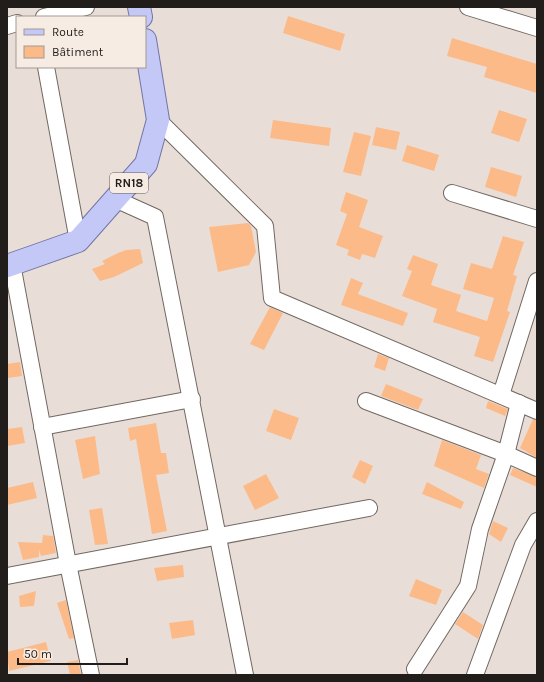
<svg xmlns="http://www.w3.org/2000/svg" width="544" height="682" viewBox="0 0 544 682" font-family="Karla,sans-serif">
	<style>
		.building { fill: #fcba88 }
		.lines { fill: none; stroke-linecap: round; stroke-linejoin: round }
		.street-casing { stroke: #716861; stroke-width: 18 }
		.primary-casing { stroke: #7175a6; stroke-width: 24 }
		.street { stroke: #fff; stroke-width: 16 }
		.primary { stroke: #c4c8f7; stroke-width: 22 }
		.labels { text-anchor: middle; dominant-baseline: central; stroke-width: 3; stroke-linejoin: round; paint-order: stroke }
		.shield { fill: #f6ece4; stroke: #605b57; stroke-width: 1 }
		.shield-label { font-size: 12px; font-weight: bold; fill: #201d1a }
	</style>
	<rect width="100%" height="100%" fill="#e9ded7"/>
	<!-- building -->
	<g class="building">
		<path d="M288,16L345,34L340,51L283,33Z"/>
		<path d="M452,38L537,64V93L484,77L487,67L447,56Z"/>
		<path d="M499,110L527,119L519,142L491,133Z"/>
		<path d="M273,120L331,128L329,146L270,138Z"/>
		<path d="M376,127L400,132L396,150L372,145Z"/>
		<path d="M354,132L371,136L361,176L343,172Z"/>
		<path d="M407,145L439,155L434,171L402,161Z"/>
		<path d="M491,167L522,176L516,197L485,187Z"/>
		<path d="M346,192L368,200L359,227L383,236L375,258L362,254L360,260L347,255L349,250L336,245L347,214L340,211Z"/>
		<path d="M248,223L251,226L256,252L249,265L218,272L209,227Z"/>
		<path d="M503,236L524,242L513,275L517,276L507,311L510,312L493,362L474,356L480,337L433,322L437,309L402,296L412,271L407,269L413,255L438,264L431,285L461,295L456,311L487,321L494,298L463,289L471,263L492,269Z"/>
		<path d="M140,249L143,263L114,277L100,281L92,269L105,264L102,261L118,253L126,250Z"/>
		<path d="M351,278L363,283L358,294L408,313L403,326L341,305Z"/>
		<path d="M270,307L283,313L264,350L250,344Z"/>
		<path d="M378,354L389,358L385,371L374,367Z"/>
		<path d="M20,362L22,376L8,378L7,364Z"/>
		<path d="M386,384L423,399L418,410L381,396Z"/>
		<path d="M488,401L508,409L505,416L486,408Z"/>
		<path d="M274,409L299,418L291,440L266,431Z"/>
		<path d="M533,419L537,420V458L520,448Z"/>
		<path d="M156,423L161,453H166L169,473L156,475L167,531L152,534L136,439L130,441L128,428Z"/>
		<path d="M22,427L25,443L7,446V429Z"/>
		<path d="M95,436L100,474L83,479L75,440Z"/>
		<path d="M442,440L481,455L476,469L489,474L484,488L434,466Z"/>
		<path d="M360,460L373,466L365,484L352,477Z"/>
		<path d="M513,468L537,477V487L510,475Z"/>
		<path d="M266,474L279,498L255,510L243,486Z"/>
		<path d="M33,482L37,498L7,505V488Z"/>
		<path d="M427,482L464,502L461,509L422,494Z"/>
		<path d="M102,508L108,544L95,545L89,510Z"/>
		<path d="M493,521L508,528L501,542L489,534Z"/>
		<path d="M43,535L53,536L56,553L41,556L39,550V557L23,560L18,542L42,543Z"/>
		<path d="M183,565L184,577L157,581L154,568Z"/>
		<path d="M416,579L442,590L436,605L409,596Z"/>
		<path d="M36,591L34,606L20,607L19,596Z"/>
		<path d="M66,600L74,638L69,639L57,603Z"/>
		<path d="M463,612L483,625L478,639L455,624Z"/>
		<path d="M193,620L195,635L172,639L169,623Z"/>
		<path d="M46,642L51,661L9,671L7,652Z"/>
		<path d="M78,660L81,675H70L67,662Z"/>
	</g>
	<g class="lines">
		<defs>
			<g id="street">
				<path d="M468,7L537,28"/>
				<path d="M44,17L86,7"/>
				<path d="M7,26L17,23"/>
				<path d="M46,67L78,241"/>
				<path d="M158,120L265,226L272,298L537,411"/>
				<path d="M452,193L537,219"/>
				<path d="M115,199L155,217L245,675"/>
				<path d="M12,264L68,564L91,675"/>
				<path d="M501,395L537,281"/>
				<path d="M366,401L506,454L537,468"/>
				<path d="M42,427L192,399"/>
				<path d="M7,576L369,508"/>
				<path d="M415,669L468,586L480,529L506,454L519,403"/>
				<path d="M475,675L523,545L537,521"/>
			</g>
			<g id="primary">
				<path d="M139,7L141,17"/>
				<path d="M7,266L78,241L146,164L158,120L145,40"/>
			</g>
		</defs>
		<!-- street casing -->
		<use href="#street" class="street-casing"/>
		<!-- primary casing -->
		<use href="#primary" class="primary-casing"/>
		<!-- street -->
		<use href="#street" class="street"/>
		<!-- primary -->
		<use href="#primary" class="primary"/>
	</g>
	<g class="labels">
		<!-- shield labels -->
		<rect class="shield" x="110" y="173" width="38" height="20" rx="3"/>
		<g class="shield-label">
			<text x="129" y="183">RN18</text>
		</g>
	</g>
	<!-- border -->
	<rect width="544" height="682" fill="none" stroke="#201d1a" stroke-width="16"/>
	<!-- legend -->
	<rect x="16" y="16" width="130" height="52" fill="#f6ece4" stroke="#a09993"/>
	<rect x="24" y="29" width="20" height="6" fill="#c4c8f7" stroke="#a09993"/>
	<text x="52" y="36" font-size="12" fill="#201d1a">Route</text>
	<rect x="24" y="46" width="20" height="12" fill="#fcba88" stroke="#a09993"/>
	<text x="52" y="56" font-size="12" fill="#201d1a">Bâtiment</text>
	<!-- scale -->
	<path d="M18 658v6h109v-6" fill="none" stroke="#201d1a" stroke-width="2"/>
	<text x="24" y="658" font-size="12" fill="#201d1a" stroke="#f6ece4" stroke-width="3" paint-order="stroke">50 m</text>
</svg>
